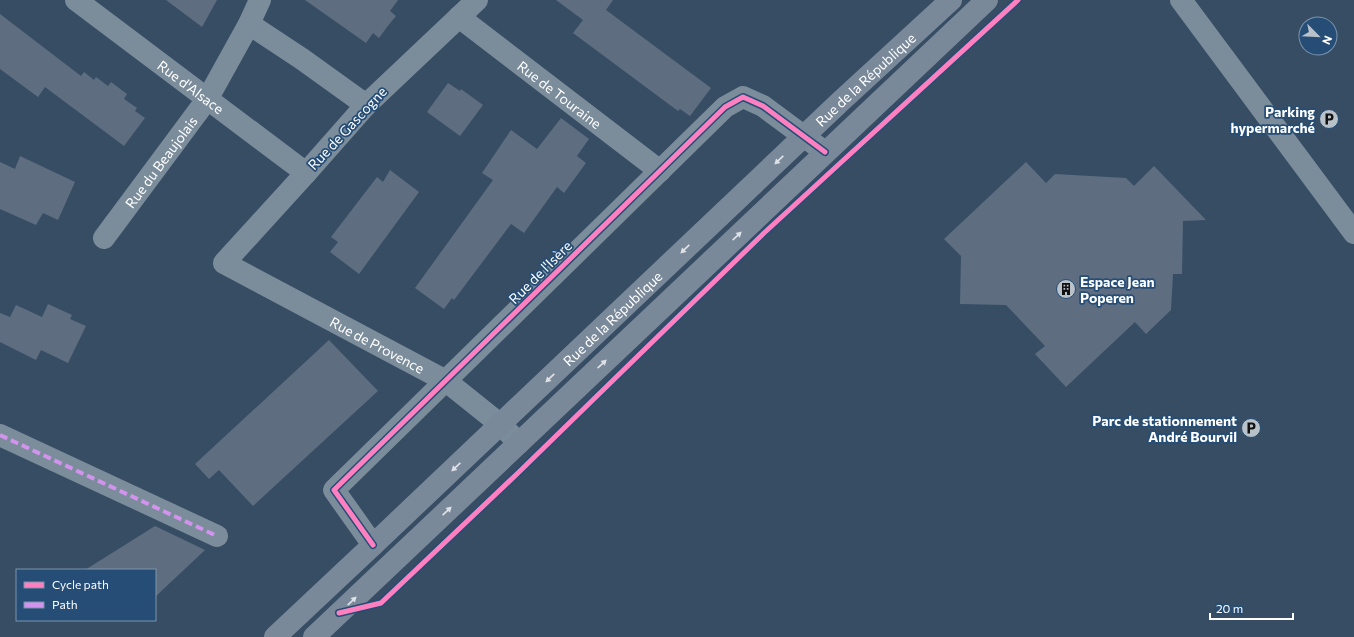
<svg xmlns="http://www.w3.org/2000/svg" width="1354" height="637" viewBox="0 0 1354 637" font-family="Commissioner,sans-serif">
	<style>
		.building { fill: #5e6e80 }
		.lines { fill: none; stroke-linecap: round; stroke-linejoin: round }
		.minor { stroke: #7b8c9b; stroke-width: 22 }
		.major { stroke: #7a899a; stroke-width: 22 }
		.quiet { stroke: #d193ec; stroke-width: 4; stroke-dasharray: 8 4; stroke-linecap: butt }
		.cycleway-casing { stroke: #254d76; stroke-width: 8 }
		.cycleway { stroke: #ff80c0; stroke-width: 5 }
		.oneway { fill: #dee2e6 }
		.labels { text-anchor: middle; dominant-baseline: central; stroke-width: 3.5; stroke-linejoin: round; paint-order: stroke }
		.street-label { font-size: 14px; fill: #fff; stroke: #254d76 }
		.poi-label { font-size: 14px; font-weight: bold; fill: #fff; stroke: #254d76; text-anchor: end }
	</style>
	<rect width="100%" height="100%" fill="#374d64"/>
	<!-- building -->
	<g class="building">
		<path d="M166,0H217L202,27Z"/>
		<path d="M305,0H398L390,11L396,16L387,27L379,38L373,33L366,43Z"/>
		<path d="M556,0H613L606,10L711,88L690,116L680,109L678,111L573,33L583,20Z"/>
		<path d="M0,14L81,76L84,72L94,80L96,77L108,86L111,82L127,94L124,99L137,108L135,111L145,118L124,146L45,87L38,97L0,69Z"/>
		<path d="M448,83L460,91L461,89L483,105L460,136L427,112Z"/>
		<path d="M561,118L589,139L577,156L586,163L564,193L557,187L524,233L511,224L454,300L452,298L444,309L415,288L493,180L482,173L511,130L537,149Z"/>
		<path d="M20,156L75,182L58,220L43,213L36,225L0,209V162L15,169Z"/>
		<path d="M1026,162L1046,183L1055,174L1126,178L1134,186L1154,166L1206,220L1183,221L1182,274H1173L1171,310L1146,334L1135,322L1066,387L1035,354L1045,346L1006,305L960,304L961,256L944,239Z"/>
		<path d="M390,170L419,192L359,274L330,252L338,242L331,237L377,177L383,182Z"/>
		<path d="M48,304L72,315L70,319L86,326L68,363L41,350L36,360L0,342V313L10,317L16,305L42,317Z"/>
		<path d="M329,340L378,391L253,506L219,470L209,479L195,464Z"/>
		<path d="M155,526L205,550L155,597V570H85Z"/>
	</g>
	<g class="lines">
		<!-- minor -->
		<g class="minor">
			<path id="s1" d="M76,0L306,173"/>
			<path id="s2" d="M477,0L366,105L306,173L224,263L446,381L501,425L519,443"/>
			<path d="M1181,0L1354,233"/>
			<path id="s3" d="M459,17L660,171"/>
			<path d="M249,24L302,59L366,105"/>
			<path id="s4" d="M104,238L208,98L249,24L260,0"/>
			<path d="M0,435L217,536"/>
			<path d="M373,545L334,490L725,107L743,97L763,106L825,152"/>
		</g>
		<!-- major -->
		<g class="major">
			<path id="s5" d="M275,637L373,545L841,101L951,0"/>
			<path d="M314,637L987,0"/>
		</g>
		<!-- quiet -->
		<path class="quiet" d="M0,435L217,536"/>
		<defs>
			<g id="cycleway">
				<path d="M373,545L334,490L725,107L743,97L763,106L825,152"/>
				<path d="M339,613L381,603L519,472L764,233L1018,0"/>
			</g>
		</defs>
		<!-- cycleway casing -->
		<use href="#cycleway" class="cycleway-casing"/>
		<!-- cycleway -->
		<use href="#cycleway" class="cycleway"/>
	</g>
	<!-- one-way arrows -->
	<defs><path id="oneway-solid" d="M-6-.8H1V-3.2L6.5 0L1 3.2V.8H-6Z"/></defs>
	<g class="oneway">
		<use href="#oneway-solid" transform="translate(779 160) rotate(136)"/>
		<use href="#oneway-solid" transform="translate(737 236) rotate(-43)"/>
		<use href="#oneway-solid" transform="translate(685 249) rotate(136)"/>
		<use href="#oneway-solid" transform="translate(602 364) rotate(-43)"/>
		<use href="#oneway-solid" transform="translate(550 378) rotate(136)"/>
		<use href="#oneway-solid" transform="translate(456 467) rotate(137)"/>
		<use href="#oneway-solid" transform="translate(447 511) rotate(-43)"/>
		<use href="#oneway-solid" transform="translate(352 601) rotate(-44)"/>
	</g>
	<!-- icons -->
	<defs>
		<symbol id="parking-disc" viewBox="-11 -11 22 22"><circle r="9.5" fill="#b9c1c9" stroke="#254d76"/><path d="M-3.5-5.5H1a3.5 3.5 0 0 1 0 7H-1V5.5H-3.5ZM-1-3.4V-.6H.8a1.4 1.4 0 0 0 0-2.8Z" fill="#111"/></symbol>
		<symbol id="building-disc" viewBox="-11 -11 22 22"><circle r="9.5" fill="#b9c1c9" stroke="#254d76"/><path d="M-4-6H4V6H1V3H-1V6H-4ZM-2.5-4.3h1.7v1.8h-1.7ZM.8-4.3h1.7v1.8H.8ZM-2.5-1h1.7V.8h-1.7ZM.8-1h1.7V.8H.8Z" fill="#111"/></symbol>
	</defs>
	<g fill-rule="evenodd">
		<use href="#parking-disc" x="1318" y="108" width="22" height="22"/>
		<use href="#building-disc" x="1055" y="278" width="22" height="22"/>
		<use href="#parking-disc" x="1240" y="417" width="22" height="22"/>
	</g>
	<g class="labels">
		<!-- street labels -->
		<g class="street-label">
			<text stroke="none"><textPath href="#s5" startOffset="812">Rue de la République</textPath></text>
			<text stroke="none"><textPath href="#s1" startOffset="144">Rue d'Alsace</textPath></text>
			<text stroke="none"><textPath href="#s3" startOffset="127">Rue de Touraine</textPath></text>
			<text transform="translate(347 128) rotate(-47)">Rue de Gascogne</text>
			<text stroke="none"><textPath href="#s4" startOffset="95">Rue du Beaujolais</textPath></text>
			<text transform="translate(540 272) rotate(-45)">Rue de l'Isère</text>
			<text stroke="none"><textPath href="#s5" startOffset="464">Rue de la République</textPath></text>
			<text stroke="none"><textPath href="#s2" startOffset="539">Rue de Provence</textPath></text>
		</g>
		<!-- poi labels -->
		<g class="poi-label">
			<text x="1315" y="111">Parking<tspan x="1315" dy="16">hypermarché</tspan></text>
			<text x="1080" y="281" text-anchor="start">Espace Jean<tspan x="1080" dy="16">Poperen</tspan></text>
			<text x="1237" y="420">Parc de stationnement<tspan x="1237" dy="16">André Bourvil</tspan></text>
		</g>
	</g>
	<!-- legend -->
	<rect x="16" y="569" width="140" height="52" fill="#254d76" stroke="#7c94ad"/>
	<rect x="24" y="582" width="20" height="6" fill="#ff80c0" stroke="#7c94ad"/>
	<text x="52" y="589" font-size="12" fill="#ffffff">Cycle path</text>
	<rect x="24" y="602" width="20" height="6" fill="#d193ec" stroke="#7c94ad"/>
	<text x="52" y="609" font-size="12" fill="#ffffff">Path</text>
	<!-- north arrow -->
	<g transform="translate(1318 36) rotate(114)"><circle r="19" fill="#254d76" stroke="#7c94ad"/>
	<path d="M0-3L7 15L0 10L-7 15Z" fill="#b9c1c9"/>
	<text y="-6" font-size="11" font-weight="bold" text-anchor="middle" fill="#ffffff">N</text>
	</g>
	<!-- scale -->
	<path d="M1210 613v6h83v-6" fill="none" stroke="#ffffff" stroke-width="2"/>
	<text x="1216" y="613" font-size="12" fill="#ffffff" stroke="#254d76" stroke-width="3" paint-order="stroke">20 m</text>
</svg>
